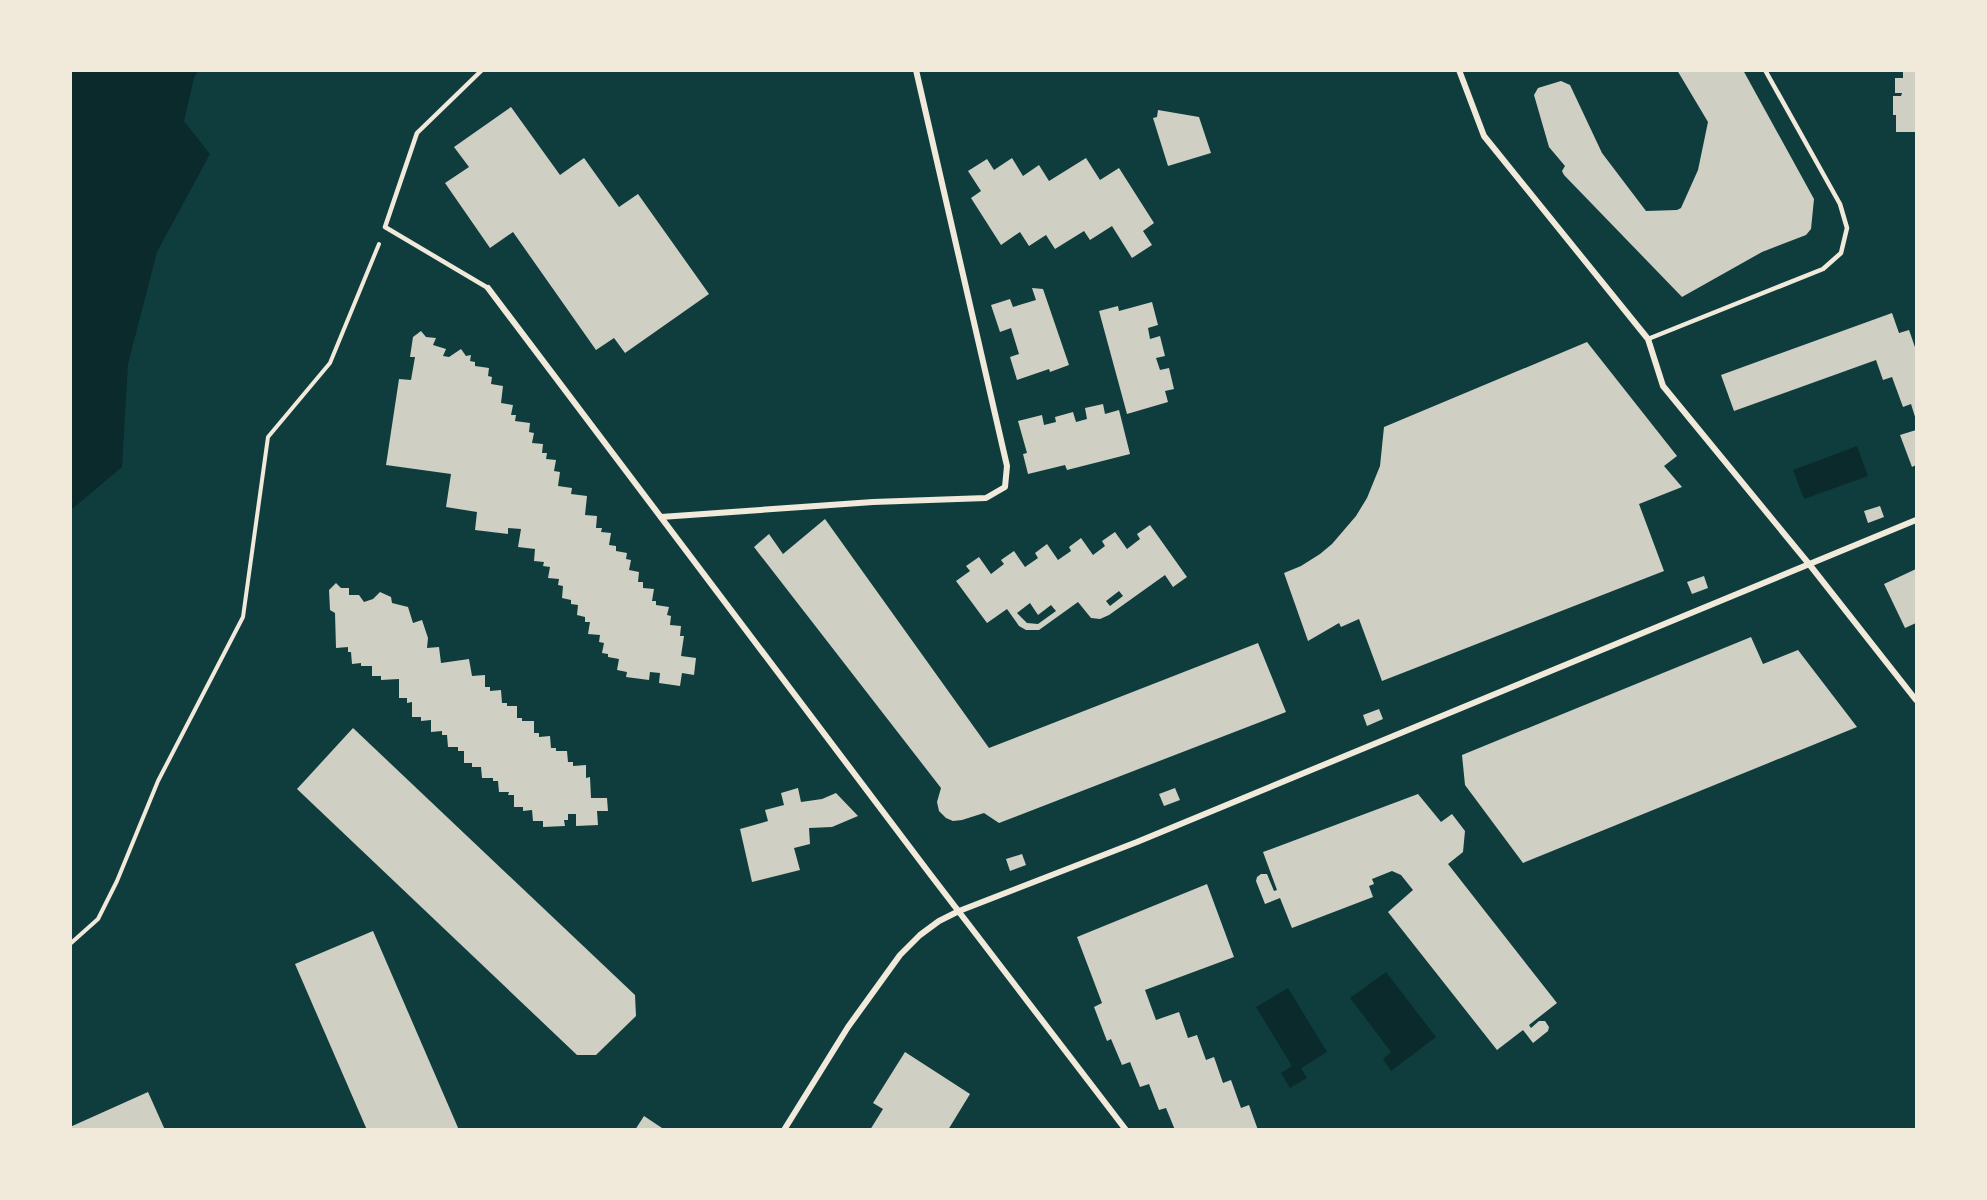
<svg xmlns="http://www.w3.org/2000/svg" width="1987" height="1200" viewBox="0 0 1987 1200" font-family="Quicksand,sans-serif">
	<style>
		.water { fill: #0a2a2b }
		.building { fill: #cfcfc3; fill-rule: evenodd }
		.lines { fill: none; stroke-linecap: round; stroke-linejoin: round }
		.path { stroke: #f1e9da; stroke-width: 4 }
		.service { stroke: #f1e9da; stroke-width: 4.5 }
		.minor { stroke: #f1e9da; stroke-width: 6 }
	</style>
	<rect width="100%" height="100%" fill="#0f3d3e"/>
	<!-- water -->
	<g class="water">
		<path d="M71,70L198,71L194,78L184,121L210,154L157,252L128,364L122,467L71,510Z"/>
		<path d="M1857,446L1868,476L1804,499L1793,470Z"/>
		<path d="M1386,972L1436,1037L1391,1071L1383,1059L1391,1052L1350,998Z"/>
		<path d="M1288,988L1327,1052L1301,1068L1307,1078L1290,1088L1281,1073L1292,1066L1256,1007Z"/>
	</g>
	<!-- building -->
	<g class="building">
		<path d="M1677,70H1743L1814,199L1811,229L1806,235L1762,252L1682,297L1564,175L1562,171L1565,166L1549,147L1534,95L1538,88L1561,81L1570,85L1602,153L1646,211L1677,210L1681,208L1698,170L1708,122Z"/>
		<path d="M1903,70H1916V132H1896V115H1893V96H1901L1902,93H1895V78H1903Z"/>
		<path d="M511,107L560,175L584,158L619,207L638,194L709,294L625,353L614,338L596,350L513,232L490,248L445,183L469,167L454,147Z"/>
		<path d="M1158,110L1199,117L1211,153L1168,166L1153,118L1157,117Z"/>
		<path d="M1012,158L1023,176L1039,165L1049,181L1086,158L1100,180L1119,168L1154,223L1143,231L1152,245L1132,258L1112,226L1090,240L1084,231L1055,249L1046,235L1029,246L1020,232L1001,245L971,198L981,191L968,171L987,159L994,170Z"/>
		<path d="M1032,288L1043,289L1069,365L1050,372L1049,369L1017,380L1010,357L1019,354L1011,328L1000,332L991,305L1010,299L1013,307L1036,300Z"/>
		<path d="M1152,302L1158,325L1148,328L1150,339L1160,336L1165,356L1156,358L1160,370L1169,368L1174,389L1165,391L1168,402L1127,414L1099,311L1118,306L1119,311Z"/>
		<path d="M1892,313L1899,333L1909,330L1916,350V420L1911,404L1903,407L1892,377L1883,380L1876,360L1734,411L1721,375Z"/>
		<path d="M421,331L426,337L436,338L433,345L446,349L443,356L449,357L461,349L466,356L471,355L470,361L475,362V366L489,368L488,376L492,377L491,384L503,386L501,403L513,405L511,415H516L515,421L530,423L529,432L534,433L532,443L543,444L542,453H547L546,459L556,460L554,471L560,472L558,486L572,488L571,494L587,496L585,515L597,516L596,528H602L601,532L611,533L609,545L616,546V551L627,553L626,559L631,560L629,570L639,572L638,582H643V588L654,589L652,601H656V605L669,607L667,615L671,616L670,625L681,626L680,636H684L681,656L696,658L694,675L682,673L680,686L659,683L660,673L650,672L649,680L626,677L627,672L617,670L619,659L608,657V654L602,653L604,643L599,642L600,635L588,634L590,622H585V617L577,615L578,605L571,604V600L562,598L563,586L558,585L559,579L548,578L550,567L543,566L544,562L534,561L535,549L518,547L521,529L508,528V534L475,530L477,512L446,507L451,474L386,465L399,379L411,380L415,357H410L413,337Z"/>
		<path d="M1587,342L1677,456L1664,466L1682,487L1639,504L1664,571L1382,681L1359,619L1341,627L1339,623L1308,641L1284,573L1301,566L1320,554L1332,544L1356,516L1367,498L1380,466L1384,427Z"/>
		<path d="M1103,404L1105,414L1119,410L1130,454L1067,470L1065,465L1028,474L1023,454L1027,453L1018,421L1042,415L1044,425L1056,422L1055,417L1073,412L1076,422L1087,419L1085,408Z"/>
		<path d="M1916,430V465L1912,467L1900,435Z"/>
		<path d="M1880,506L1884,517L1868,523L1864,511Z"/>
		<path d="M825,519L989,748L1258,643L1286,712L999,823L984,813L962,820L953,821L946,818L939,811L937,802L941,788L754,547L769,534L783,554Z"/>
		<path d="M1150,525L1187,577L1173,587L1165,575L1109,615L1100,619L1091,618L1078,602L1039,630H1026L1019,626L1007,609L987,623L956,581L970,571L966,566L979,557L991,574L1004,564L1001,560L1014,551L1025,567L1038,558L1035,553L1047,544L1058,560L1071,551L1069,547L1081,538L1093,555L1105,546L1102,541L1115,532L1127,549L1140,539L1137,534ZM1119,591L1123,596L1110,606L1106,601ZM1030,603L1038,615L1051,605L1056,611L1038,624L1027,623L1017,613Z"/>
		<path d="M1916,569V623L1905,628L1884,584Z"/>
		<path d="M1704,576L1708,588L1692,594L1687,582Z"/>
		<path d="M336,583L341,588H349V595H359L364,602L373,599L380,592L391,597L392,603L408,607L413,623L422,620L428,638L427,648L439,647L441,663L469,659L472,676L485,675V687H490V691L501,690L502,703H507V706H517V718H522V721H534V733H539V737L550,736L551,748H556V751H567L568,762H573V766L586,765V778L590,777L591,798H607L608,811H597L598,825L576,826V814H568V820H564L565,826L543,827V821H533L532,810L523,811V807H514V795H508L509,792H499L498,781H493V778H482L481,767H472V763H464V751H458V747H448L447,735H442V731L431,732V720L421,721V717H412V702L407,703V698H399V679L381,680V676H372V666H361V663L352,664L351,652H348V647L336,648L335,613L330,610L329,590Z"/>
		<path d="M1751,637L1763,664L1798,650L1857,727L1523,863L1465,785L1462,755Z"/>
		<path d="M1379,709L1383,719L1367,726L1363,715Z"/>
		<path d="M353,728L635,995L636,1016L596,1055H577L297,789Z"/>
		<path d="M798,788L801,802L822,799L836,793L858,816L832,827L809,828L810,844L794,848L800,870L752,882L740,829L768,821L765,810L784,805L781,793Z"/>
		<path d="M1175,788L1180,800L1164,806L1159,794Z"/>
		<path d="M1418,794L1441,822L1452,814L1465,831L1463,852L1448,864L1557,1003L1529,1025L1531,1028L1539,1021H1545L1549,1027L1548,1031L1533,1043L1523,1030L1497,1050L1388,912L1413,890L1401,875L1392,871L1372,879L1374,884L1369,886L1373,897L1292,928L1280,898L1265,904L1256,881L1257,877L1261,874H1267L1274,891L1277,890L1263,852Z"/>
		<path d="M1022,854L1026,865L1010,871L1006,859Z"/>
		<path d="M1207,884L1234,957L1145,990L1156,1020L1179,1012L1188,1038L1197,1035L1206,1060L1214,1057L1223,1083L1231,1080L1241,1108L1249,1105L1258,1130H1175L1166,1108L1159,1110L1149,1084L1140,1087L1130,1062L1122,1065L1111,1039L1107,1041L1094,1007L1102,1003L1077,937Z"/>
		<path d="M373,931L459,1130H367L295,964Z"/>
		<path d="M905,1052L970,1094L948,1130H870L883,1109L873,1103Z"/>
		<path d="M148,1092L165,1130H70V1127Z"/>
		<path d="M644,1116L665,1130H635Z"/>
	</g>
	<g class="lines">
		<!-- path -->
		<path class="path" d="M70,944L98,919L117,881L158,781L243,617L268,437L330,363L379,244"/>
		<!-- service -->
		<g class="service">
			<path d="M482,70L417,133L385,227L488,288"/>
			<path d="M1648,339L1823,269L1841,253L1847,228L1840,204L1765,70"/>
		</g>
		<!-- minor -->
		<g class="minor">
			<path d="M1459,70L1484,136L1648,339L1663,386L1809,564L1916,700"/>
			<path d="M488,288L930,874L1126,1130"/>
			<path d="M661,517L873,502L986,498L1005,487L1007,466L916,70"/>
			<path d="M784,1130L848,1027L900,955L920,935L939,921L959,911L1137,842L1916,520"/>
		</g>
	</g>
	<!-- border -->
	<rect width="1987" height="1200" fill="none" stroke="#f1e9da" stroke-width="144"/>
</svg>
